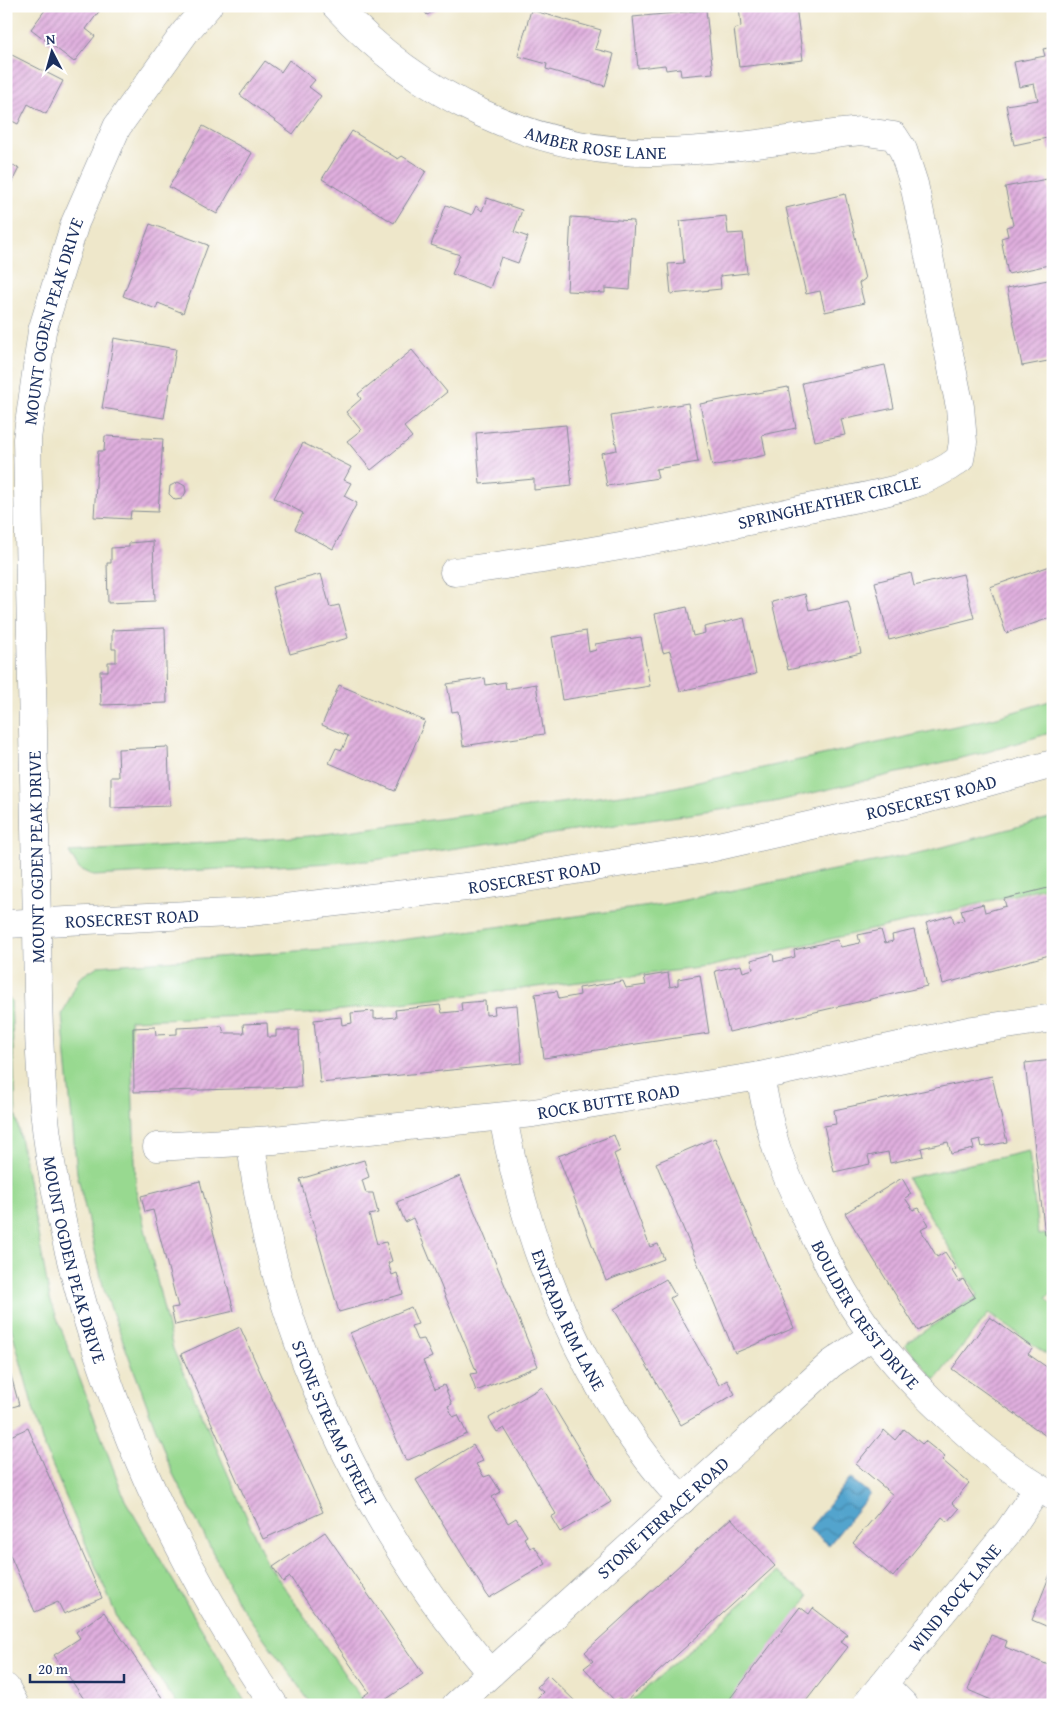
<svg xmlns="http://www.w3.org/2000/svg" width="1059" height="1711" viewBox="0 0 1059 1711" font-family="'Gentium Book Plus',serif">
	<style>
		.green { fill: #98d990; stroke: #5a8477 }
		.water { fill: url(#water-waves); stroke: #376a96 }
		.building { fill: url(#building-hatch) }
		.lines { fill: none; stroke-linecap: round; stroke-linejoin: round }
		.street-casing { stroke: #848b94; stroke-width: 29 }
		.secondary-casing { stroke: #848b94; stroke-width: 29 }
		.street { stroke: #fff; stroke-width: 28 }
		.secondary { stroke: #fff; stroke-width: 28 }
		.labels { text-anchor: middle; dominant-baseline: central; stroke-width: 4; stroke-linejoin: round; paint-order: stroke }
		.street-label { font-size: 18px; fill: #1b2f5e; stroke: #fff }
	</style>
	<defs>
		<pattern id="water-waves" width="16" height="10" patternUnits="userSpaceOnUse" patternTransform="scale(1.25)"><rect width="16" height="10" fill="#53a4cd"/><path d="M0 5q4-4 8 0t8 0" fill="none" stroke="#4486aa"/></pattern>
		<pattern id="building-hatch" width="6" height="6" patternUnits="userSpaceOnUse" patternTransform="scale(1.25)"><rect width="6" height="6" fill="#e0afde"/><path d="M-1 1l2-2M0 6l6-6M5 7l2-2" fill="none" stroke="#b58fb7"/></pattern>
	</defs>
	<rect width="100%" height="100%" fill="#fff"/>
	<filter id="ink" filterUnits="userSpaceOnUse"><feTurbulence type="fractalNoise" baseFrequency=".02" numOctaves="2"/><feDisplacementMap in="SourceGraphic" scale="10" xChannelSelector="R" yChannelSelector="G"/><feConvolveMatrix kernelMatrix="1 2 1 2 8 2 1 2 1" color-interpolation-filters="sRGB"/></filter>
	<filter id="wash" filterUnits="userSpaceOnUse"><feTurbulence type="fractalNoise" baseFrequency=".0096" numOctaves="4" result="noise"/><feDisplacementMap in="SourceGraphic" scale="20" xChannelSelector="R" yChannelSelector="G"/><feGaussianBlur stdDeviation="1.12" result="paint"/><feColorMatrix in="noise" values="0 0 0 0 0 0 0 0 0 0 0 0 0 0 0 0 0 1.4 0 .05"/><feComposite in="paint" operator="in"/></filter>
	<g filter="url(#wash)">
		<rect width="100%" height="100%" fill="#eee7ca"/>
		<!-- green -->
		<g class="green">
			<path d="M1053,700V732L987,752L774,802L367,861L94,876L79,869L69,852L309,836L666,789L997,717Z"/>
			<path d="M1053,817V885L919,919L707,967L308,1014L130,1020L136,1190L173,1349L266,1561L366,1705H312L238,1602L172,1472L104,1290L77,1173L62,1015L79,978L98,966L349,947L665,904L928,851Z"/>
			<path d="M6,995L11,1000L16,1115L50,1299L125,1500L247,1705H178L120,1624L42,1441L6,1308Z"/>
			<path d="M1029,1151L1038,1235L1053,1233V1293L1046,1298L1053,1305V1359L989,1313L935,1380L905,1344L978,1295L907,1178Z"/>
			<path d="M777,1572L809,1596L730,1705H627Z"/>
		</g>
		<!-- water -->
		<path class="water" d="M850,1478L870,1494L829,1545L809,1529Z"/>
		<g id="blocks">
			<!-- building -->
			<g class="building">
				<path d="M48,6H103L86,29L95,36L74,62L31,29Z"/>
				<path d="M421,6H443L427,15Z"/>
				<path d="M739,6H796L803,60L739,67L734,29L741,27Z"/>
				<path d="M531,10L601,30L595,49L614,54L605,86L546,69L547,64L518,56Z"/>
				<path d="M706,10L713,73L681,76L680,68L666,70L665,65L638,68L633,17Z"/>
				<path d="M1053,47V151H1049L1047,138L1014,145L1006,105L1038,100L1034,84L1019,87L1014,62L1045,56L1043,49Z"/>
				<path d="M10,54L63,81L46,114L28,104L18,124L6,118V61Z"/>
				<path d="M289,60L315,80L309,87L321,96L293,134L240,95L265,61L281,72Z"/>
				<path d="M203,126L252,153L217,214L169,187Z"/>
				<path d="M352,131L398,159L402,156L426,171L394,223L322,179Z"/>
				<path d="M6,162L19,168L6,194Z"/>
				<path d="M1047,179L1053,205V264L1008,274L1001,238L1008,236L1006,227L1013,225L1005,187Z"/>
				<path d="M845,194L865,279L859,283L864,303L825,312L820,291L806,294L786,208Z"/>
				<path d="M487,198L522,210L514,232L528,237L518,263L501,257L490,288L452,274L460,255L431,245L446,205L472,215L476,206L482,211Z"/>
				<path d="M726,216L728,234L743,233L747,273L720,276L721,289L671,294L668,264L684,263L680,221Z"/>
				<path d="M571,217L634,221L630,290L605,288V293L567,291Z"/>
				<path d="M150,224L208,245L183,313L158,303L156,309L123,296Z"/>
				<path d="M1053,279V360L1022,366L1007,288Z"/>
				<path d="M114,338L176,349L164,418L102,408Z"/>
				<path d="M412,350L447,392L404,427L412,437L371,470L347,441L361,430L346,412L361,399L358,394Z"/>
				<path d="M885,365L894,408L841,419L845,435L815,441L802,383Z"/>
				<path d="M788,387L796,428L762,435L766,455L712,466L700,404Z"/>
				<path d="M688,403L698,462L656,469L658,478L607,486L601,453L617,450L611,416Z"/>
				<path d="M566,425L572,486L534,490V479L480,484L476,433Z"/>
				<path d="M105,436L163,439L158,512L131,511L130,519L94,517L98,451H104Z"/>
				<path d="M303,443L351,467L344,480L351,483L344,496L357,503L333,549L295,529L303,513L274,498Z"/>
				<path d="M178,482L185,486L186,492L182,499L175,500L169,494L170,486Z"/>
				<path d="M153,541L155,601L108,603L107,563H111V548L129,547V543Z"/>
				<path d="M1053,565V617L1006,633L990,587Z"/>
				<path d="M911,573L914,586L963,574L974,618L889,640L875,582Z"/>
				<path d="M321,574L330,607L339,605L348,638L290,654L272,587Z"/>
				<path d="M805,594L809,610L848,601L861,653L788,670L772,602Z"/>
				<path d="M687,607L693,636L705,633L704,627L744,618L756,674L680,691L670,651L663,653L655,614Z"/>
				<path d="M165,628L167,703L101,705L100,671H108V662H116V649H112V630Z"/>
				<path d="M586,631L589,652L596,650L595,644L641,637L650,686L562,700L552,637Z"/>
				<path d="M485,678L486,685L505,682L506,689L536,684L544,734L463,746L458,711L452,712L447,684Z"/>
				<path d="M339,685L425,721L395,791L329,763L336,748L342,750L348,736L322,725Z"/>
				<path d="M168,747L170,806L111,808V777H119L118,749Z"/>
				<path d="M1048,888L1053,895V954L943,984L926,923L952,915L954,923L964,920L961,910L983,904L985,912L1006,906L1004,899Z"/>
				<path d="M881,930L885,943L893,941L892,935L914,930L927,986L729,1032L715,971L741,965L743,972L753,969L751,960L773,954L774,962L795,957L794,950L837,940L841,947L860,943L858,935Z"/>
				<path d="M668,973L670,987L678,985V979L700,975L709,1033L544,1058L535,994L557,991L559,999L580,995L579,988L623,981L626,988L646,985L644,977Z"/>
				<path d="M485,1001L486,1015L495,1014L494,1007L517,1005L522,1063L320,1083L314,1020L341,1017L342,1025L352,1023L351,1013L374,1011V1019L396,1017L395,1010L440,1005L442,1013L462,1011L461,1003Z"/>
				<path d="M267,1023L268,1037H276V1030H299L301,1087L134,1092L133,1028L155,1027L156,1035L177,1034V1028L222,1026L224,1033H244L243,1024Z"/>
				<path d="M1053,1060V1234L1045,1235L1025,1063Z"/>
				<path d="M992,1076L1007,1142L982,1147L980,1139L972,1141L974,1149L951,1154L948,1142L921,1148L923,1156L890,1163L888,1152L868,1156L870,1164L834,1172L824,1126L836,1124L834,1110Z"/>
				<path d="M614,1135L620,1151L614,1154L650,1247L658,1244L664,1259L606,1281L558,1156Z"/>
				<path d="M715,1138L794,1328L735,1353L656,1163Z"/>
				<path d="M364,1160L369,1177L362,1180L366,1193H373L378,1213L369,1215L377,1244L386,1242L392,1261L388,1263L392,1275L397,1273L403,1294L339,1312L300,1179Z"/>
				<path d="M460,1176L538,1366L476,1391L470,1374L477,1373L413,1218L405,1222L397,1202Z"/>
				<path d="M902,1178L911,1194L905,1198L913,1210L919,1208L929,1225L921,1230L937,1257L945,1252L956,1269L952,1271L959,1282L963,1279L975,1297L918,1331L845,1213Z"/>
				<path d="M200,1181L234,1311L175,1325L171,1308L178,1307L153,1210L145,1212L141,1196Z"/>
				<path d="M666,1279L675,1295L670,1298L719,1385L727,1380L735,1394L681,1425L614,1309Z"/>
				<path d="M411,1307L418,1324L411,1326L417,1340L424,1339L432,1357L423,1361L435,1389L444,1385L452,1404L448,1406L453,1417L458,1415L467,1434L406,1461L350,1333Z"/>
				<path d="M990,1317L1033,1348L1028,1354L1051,1370L1053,1368V1441L952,1369Z"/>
				<path d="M240,1327L323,1512L263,1539L181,1354Z"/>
				<path d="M6,1357L19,1405L6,1409Z"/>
				<path d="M542,1387L611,1502L560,1532L551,1517L556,1514L504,1428L497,1432L489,1418Z"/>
				<path d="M28,1428L102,1598L64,1614L58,1602L35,1612L6,1546V1438Z"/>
				<path d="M904,1429L922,1444L925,1441L945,1457L942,1460L969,1483L952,1503L959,1509L948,1522L942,1517L893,1577L853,1543L893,1495L856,1464L884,1430L895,1440Z"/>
				<path d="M473,1445L483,1461L476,1464L484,1477L490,1475L501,1492L492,1497L508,1523L516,1518L527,1536L524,1538L530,1548L534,1546L546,1564L489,1598L416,1480Z"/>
				<path d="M731,1518L775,1566L625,1702L620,1698L615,1701L584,1668L593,1661L585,1652Z"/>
				<path d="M325,1532L423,1674L378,1705H367L362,1697L369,1692L290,1577L283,1582L273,1567Z"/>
				<path d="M1053,1567V1629L1032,1620Z"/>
				<path d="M800,1607L809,1614L813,1608L847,1634L841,1642L848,1647L803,1705H725Z"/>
				<path d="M104,1612L167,1705H88L54,1655L80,1638L76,1632Z"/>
				<path d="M991,1635L1007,1641L1005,1647L1053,1667V1705H1003L968,1690Z"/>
				<path d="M548,1675L579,1705H530L543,1692L537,1687Z"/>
			</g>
		</g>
	</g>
	<g filter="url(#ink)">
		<use href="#blocks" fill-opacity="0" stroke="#848b94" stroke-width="1"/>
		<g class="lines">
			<defs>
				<g id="street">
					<path id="s1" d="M336,6C417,95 536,154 657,152C725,151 793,138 860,131L894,136L903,150L914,184L960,407L963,442L960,459C918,491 863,496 813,507C694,534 575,556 454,572"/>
					<path id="s2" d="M37,924L27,439L42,331L75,223L117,127L186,31L208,6"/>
					<path id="s3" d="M760,1076C765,1101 769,1126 777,1150C784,1172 794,1192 804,1213C823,1255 844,1298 873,1335C916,1392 991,1461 1053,1496"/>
					<path id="s4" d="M503,1117C528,1255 587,1396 682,1500"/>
					<path id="s5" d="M251,1142C270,1327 369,1533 491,1673"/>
					<path id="s6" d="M157,1147L274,1140L533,1113L760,1076L973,1030L1053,1018"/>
					<path d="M883,1684L904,1705"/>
					<path d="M6,1688L15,1705"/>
					<path id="s7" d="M456,1705L831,1364L873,1335"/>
					<path id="s8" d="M866,1705L1008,1532L1038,1488"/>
				</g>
				<g id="secondary">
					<path id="s9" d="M6,924L250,912L483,885L705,849L919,801L1053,764"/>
					<path id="s10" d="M37,924C38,1002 38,1081 50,1157C81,1354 162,1541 274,1705"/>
				</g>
			</defs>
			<!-- street casing -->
			<use href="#street" class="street-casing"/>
			<!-- secondary casing -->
			<use href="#secondary" class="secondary-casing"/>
			<!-- street -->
			<use href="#street" class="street"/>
			<!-- secondary -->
			<use href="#secondary" class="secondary"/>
		</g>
	</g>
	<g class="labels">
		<!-- street labels -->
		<g class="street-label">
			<text stroke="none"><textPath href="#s1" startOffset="301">AMBER ROSE LANE</textPath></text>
			<text stroke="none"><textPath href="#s2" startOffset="606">MOUNT OGDEN PEAK DRIVE</textPath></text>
			<text transform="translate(829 502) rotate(-13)">SPRINGHEATHER CIRCLE</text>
			<text stroke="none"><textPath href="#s9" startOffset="936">ROSECREST ROAD</textPath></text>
			<text transform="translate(36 857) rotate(-91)">MOUNT OGDEN PEAK DRIVE</text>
			<text stroke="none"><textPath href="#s9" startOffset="531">ROSECREST ROAD</textPath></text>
			<text stroke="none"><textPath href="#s9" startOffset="126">ROSECREST ROAD</textPath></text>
			<text stroke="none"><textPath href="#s6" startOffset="454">ROCK BUTTE ROAD</textPath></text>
			<text stroke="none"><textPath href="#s10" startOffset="339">MOUNT OGDEN PEAK DRIVE</textPath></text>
			<text stroke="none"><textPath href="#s3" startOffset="264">BOULDER CREST DRIVE</textPath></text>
			<text stroke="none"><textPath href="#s4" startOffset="214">ENTRADA RIM LANE</textPath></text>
			<text stroke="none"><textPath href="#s5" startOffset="295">STONE STREAM STREET</textPath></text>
			<text stroke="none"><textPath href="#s7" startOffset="279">STONE TERRACE ROAD</textPath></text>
			<text stroke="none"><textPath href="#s8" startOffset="139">WIND ROCK LANE</textPath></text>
		</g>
	</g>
	<!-- margin -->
	<rect width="1059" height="1711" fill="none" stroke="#fff" stroke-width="25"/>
	<!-- north arrow -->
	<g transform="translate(52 52) rotate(354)" stroke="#ffffff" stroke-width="4" paint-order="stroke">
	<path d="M0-4L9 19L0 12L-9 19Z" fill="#1b2f5e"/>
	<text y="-8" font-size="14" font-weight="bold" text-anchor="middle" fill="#1b2f5e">N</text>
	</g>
	<!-- scale -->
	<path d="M30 1674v8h94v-8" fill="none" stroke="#1b2f5e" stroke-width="2.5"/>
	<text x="38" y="1674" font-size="15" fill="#1b2f5e" stroke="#ffffff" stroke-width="4" paint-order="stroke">20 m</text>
</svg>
